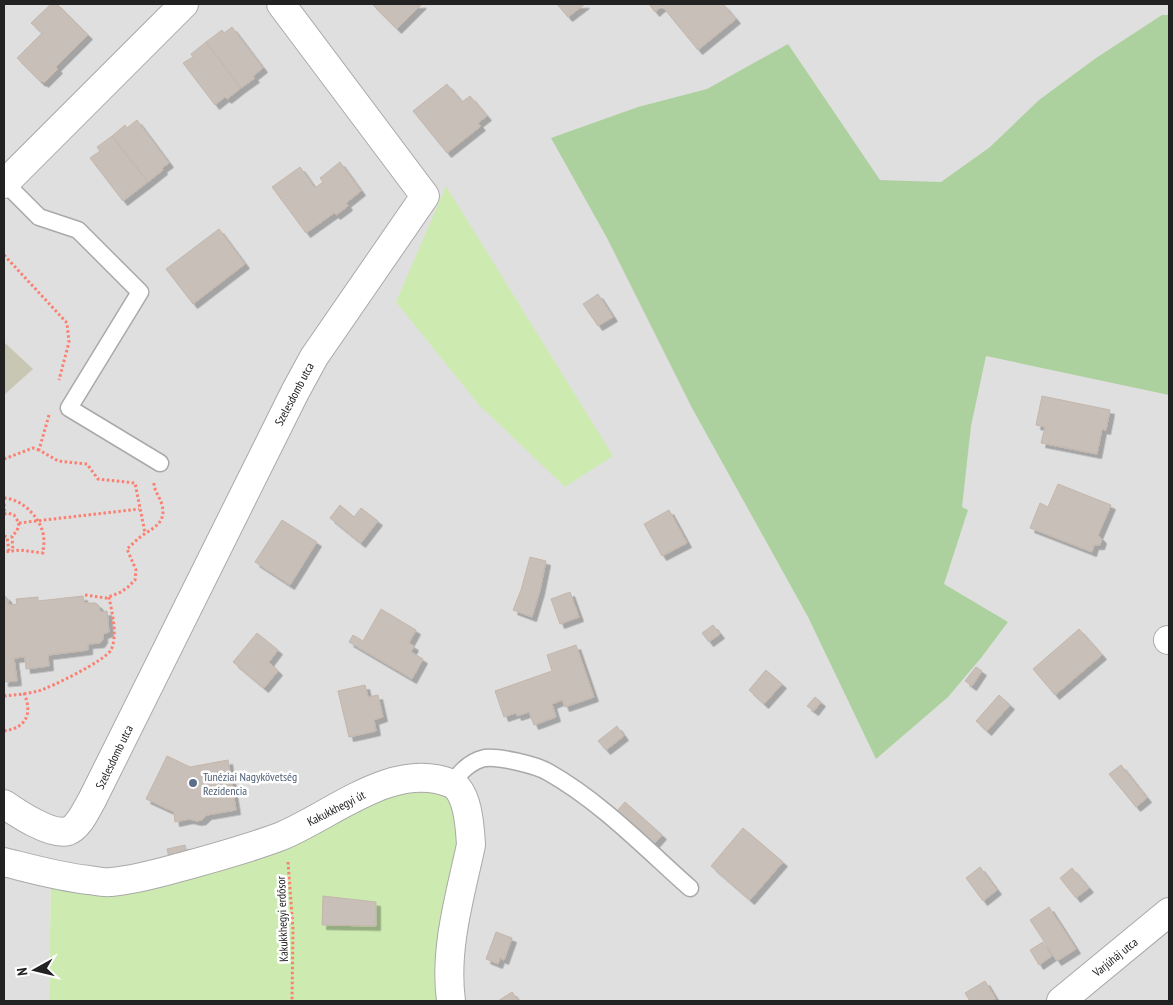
<svg xmlns="http://www.w3.org/2000/svg" width="1173" height="1005" viewBox="0 0 1173 1005" font-family="'PT Sans Narrow',sans-serif">
	<style>
		.residential { fill: #e0dfdf }
		.construction { fill: #c7c7b4 }
		.grass { fill: #cdebb0 }
		.forest { fill: #add19e }
		.building { fill: #c7bfb8; stroke: #c4b6ab; filter: url(#shadow) }
		.lines { fill: none; stroke-linecap: round; stroke-linejoin: round }
		.lane-casing { stroke: #a9a9a9; stroke-width: 19 }
		.street-casing { stroke: #a9a9a9; stroke-width: 30 }
		.path { stroke: #fa8072; stroke-width: 3; stroke-dasharray: 2.5 2.5; stroke-linecap: butt }
		.lane { stroke: #fff; stroke-width: 16 }
		.street { stroke: #fff; stroke-width: 28 }
		.service-dot { fill: #5c6f8a; stroke: #fff; stroke-width: 2 }
		.labels { text-anchor: middle; dominant-baseline: central; stroke-width: 5; stroke-linejoin: round; paint-order: stroke }
		.street-label { font-size: 12px; fill: #222; stroke: #fff }
		.service-label { font-size: 12px; fill: #4e5e75; stroke: #fff; text-anchor: start }
	</style>
	<defs>
		<filter id="shadow"><feDropShadow dx="4.5" dy="4.5" stdDeviation="0" flood-color="#0004"/></filter>
	</defs>
	<rect width="100%" height="100%" fill="#f2efe9"/>
	<!-- residential -->
	<path class="residential" d="M4,4H1169V1001H451L214,858L51,874L49,1001H4Z"/>
	<!-- construction -->
	<path class="construction" d="M4,342L33,369L4,395Z"/>
	<!-- grass -->
	<g class="grass">
		<path d="M446,186L613,456L565,487L479,405L396,302Z"/>
		<path d="M411,777L462,795L451,1001H49L51,874L110,883Z"/>
	</g>
	<!-- forest -->
	<path class="forest" d="M1162,15H1169V395L986,356L971,426L962,507L968,510L944,584L1008,622L981,658L948,697L876,759L808,617L692,408L607,238L551,138L638,107L707,89L788,44L880,180L941,182L990,147L1039,100L1096,58Z"/>
	<!-- building -->
	<g class="building">
		<path d="M51,4H57L88,35L56,67L58,69L44,83L42,81L41,82L17,58L42,33L31,23Z"/>
		<path d="M372,4H422L397,29Z"/>
		<path d="M557,4H585L568,17Z"/>
		<path d="M649,4H723L736,19L698,50L662,6L655,12Z"/>
		<path d="M232,27L263,68L253,76L255,78L241,88L206,42L222,30L224,33Z"/>
		<path d="M206,42L241,88L227,99L225,97L215,105L183,63L193,57L191,54Z"/>
		<path d="M447,84L462,102L470,96L487,116L478,123L481,126L447,153L413,111Z"/>
		<path d="M137,120L169,163L162,168L163,170L148,182L112,136L125,125L127,128Z"/>
		<path d="M112,136L148,182L123,201L90,158L100,151L97,147Z"/>
		<path d="M340,162L361,191L346,203L348,206L336,215L334,213L306,233L272,187L300,167L315,188L323,182L320,178Z"/>
		<path d="M219,229L245,264L193,304L166,269Z"/>
		<path d="M598,294L613,317L598,326L583,304Z"/>
		<path d="M1042,396L1110,410L1106,430L1102,429L1097,454L1041,443L1045,427L1036,425Z"/>
		<path d="M1058,484L1111,505L1098,535L1102,539L1100,545H1094L1092,552L1030,528L1040,503L1048,507Z"/>
		<path d="M340,505L354,517L361,508L378,521L361,543L330,518Z"/>
		<path d="M669,510L687,543L662,556L644,524Z"/>
		<path d="M282,520L317,542L290,585L255,562Z"/>
		<path d="M530,557L546,561L540,590L532,617L513,610L521,590Z"/>
		<path d="M570,592L579,617L560,624L551,599Z"/>
		<path d="M4,595L7,598L9,605L17,604L16,599L38,597V601L83,596L84,603H96L99,606L100,612L107,611L109,632L103,634V639L100,643L88,644V650L48,655L49,666L26,669L25,657L14,658L17,681L4,682Z"/>
		<path d="M381,609L416,630L409,643L414,646L411,652L423,659L412,679L349,642L353,635L363,641Z"/>
		<path d="M713,625L720,634L709,642L702,633Z"/>
		<path d="M1079,629L1102,655L1055,695L1033,669Z"/>
		<path d="M257,633L278,650L269,662L278,671L264,688L233,662Z"/>
		<path d="M576,645L594,697L565,707L562,700L552,704L556,717L534,725L529,712L517,716L516,713L504,717L495,691L552,671L547,655Z"/>
		<path d="M976,667L982,671L972,686L965,681Z"/>
		<path d="M766,670L782,684L764,704L749,690Z"/>
		<path d="M365,685L368,697L378,695L383,717L374,720L376,731L349,737L338,691Z"/>
		<path d="M999,695L1010,705L987,731L976,721Z"/>
		<path d="M815,697L821,702L814,711L807,706Z"/>
		<path d="M617,726L624,736L606,750L598,741Z"/>
		<path d="M167,756L190,767L228,760L236,810L207,815L202,820L197,821L189,819L175,822L174,812L146,799Z"/>
		<path d="M1121,765L1147,798L1136,807L1109,774Z"/>
		<path d="M625,802L662,835L645,854L608,821Z"/>
		<path d="M743,828L783,862L750,900L711,866Z"/>
		<path d="M185,845L188,857L170,861L167,849Z"/>
		<path d="M980,867L997,890L983,901L966,878Z"/>
		<path d="M1072,868L1089,888L1076,898L1060,878Z"/>
		<path d="M323,896L376,902V926L322,925Z"/>
		<path d="M1049,907L1076,949L1057,961L1030,920Z"/>
		<path d="M496,932L512,938L504,960L500,958L498,964L486,959Z"/>
		<path d="M1043,942L1052,956L1039,965L1030,950Z"/>
		<path d="M985,981L996,999L991,1001H970L965,993Z"/>
		<path d="M512,992L519,1001H498Z"/>
	</g>
	<g class="lines">
		<defs>
			<g id="lane">
				<path d="M5,183L39,217L78,230L140,292L69,408L160,463"/>
				<path d="M453,783C460,772 471,761 485,758C498,756 536,765 548,772C600,801 646,849 690,888"/>
			</g>
			<g id="street">
				<path d="M4,184L184,4"/>
				<path d="M1168,640H1169"/>
				<path d="M4,804C17,813 51,836 68,831C79,827 86,810 92,800L295,392L314,357L425,196L281,4"/>
				<path d="M4,862C32,869 60,877 89,880C96,881 104,883 111,882C135,880 159,873 181,867C214,858 247,849 279,837C330,817 392,760 450,783C468,789 470,828 471,845C460,896 444,949 451,1001"/>
				<path d="M1061,1001L1169,912"/>
			</g>
		</defs>
		<!-- lane casing -->
		<use href="#lane" class="lane-casing"/>
		<!-- street casing -->
		<use href="#street" class="street-casing"/>
		<!-- path -->
		<g class="path">
			<path d="M4,255L67,323L69,342L59,380"/>
			<path d="M49,415L39,450L58,461L87,464L98,479L135,483L145,533"/>
			<path d="M4,459L33,448L39,450"/>
			<path d="M4,498C24,499 44,521 44,541C44,545 43,549 43,553L20,550L4,552"/>
			<path d="M4,504L5,514"/>
			<path d="M4,514L8,513L14,515L19,523L17,531L12,536L13,551"/>
			<path d="M19,523L139,509"/>
			<path d="M4,536L7,537L9,551"/>
			<path d="M85,595L106,598L121,592L128,587L135,580L136,570L127,549C133,544 139,537 146,533C157,526 166,520 162,505C160,497 154,491 154,483"/>
			<path d="M4,696C15,695 27,694 38,691C50,688 106,660 111,650C118,635 112,613 109,597"/>
			<path d="M4,731C26,728 33,714 24,693"/>
			<path d="M288,862L293,929L292,1001"/>
		</g>
		<!-- lane -->
		<use href="#lane" class="lane"/>
		<!-- street -->
		<use href="#street" class="street"/>
	</g>
	<!-- markers -->
	<circle class="service-dot" cx="193" cy="783" r="5"/>
	<g class="labels">
		<!-- street labels -->
		<g class="street-label">
			<text transform="translate(294 394) rotate(-62)">Szelesdomb utca</text>
			<text transform="translate(114 757) rotate(-64)">Szelesdomb utca</text>
			<text transform="translate(336 808) rotate(-27)">Kakukkhegyi út</text>
			<text transform="translate(282 919) rotate(-92)">Kakukkhegyi erdősor</text>
			<text transform="translate(1115 957) rotate(-39)">Varjúháj utca</text>
		</g>
		<!-- service labels -->
		<g class="service-label">
			<text x="203" y="776">Tunéziai Nagykövetség<tspan x="203" dy="14">Rezidencia</tspan></text>
		</g>
	</g>
	<!-- border -->
	<rect width="1173" height="1005" fill="none" stroke="#222222" stroke-width="10"/>
	<!-- north arrow -->
	<g transform="translate(35 970) rotate(262)" stroke="#ffffff" stroke-width="4" paint-order="stroke">
	<path d="M0-4L9 19L0 12L-9 19Z" fill="#222222"/>
	<text y="-8" font-size="14" font-weight="bold" text-anchor="middle" fill="#222222">N</text>
	</g>
</svg>
